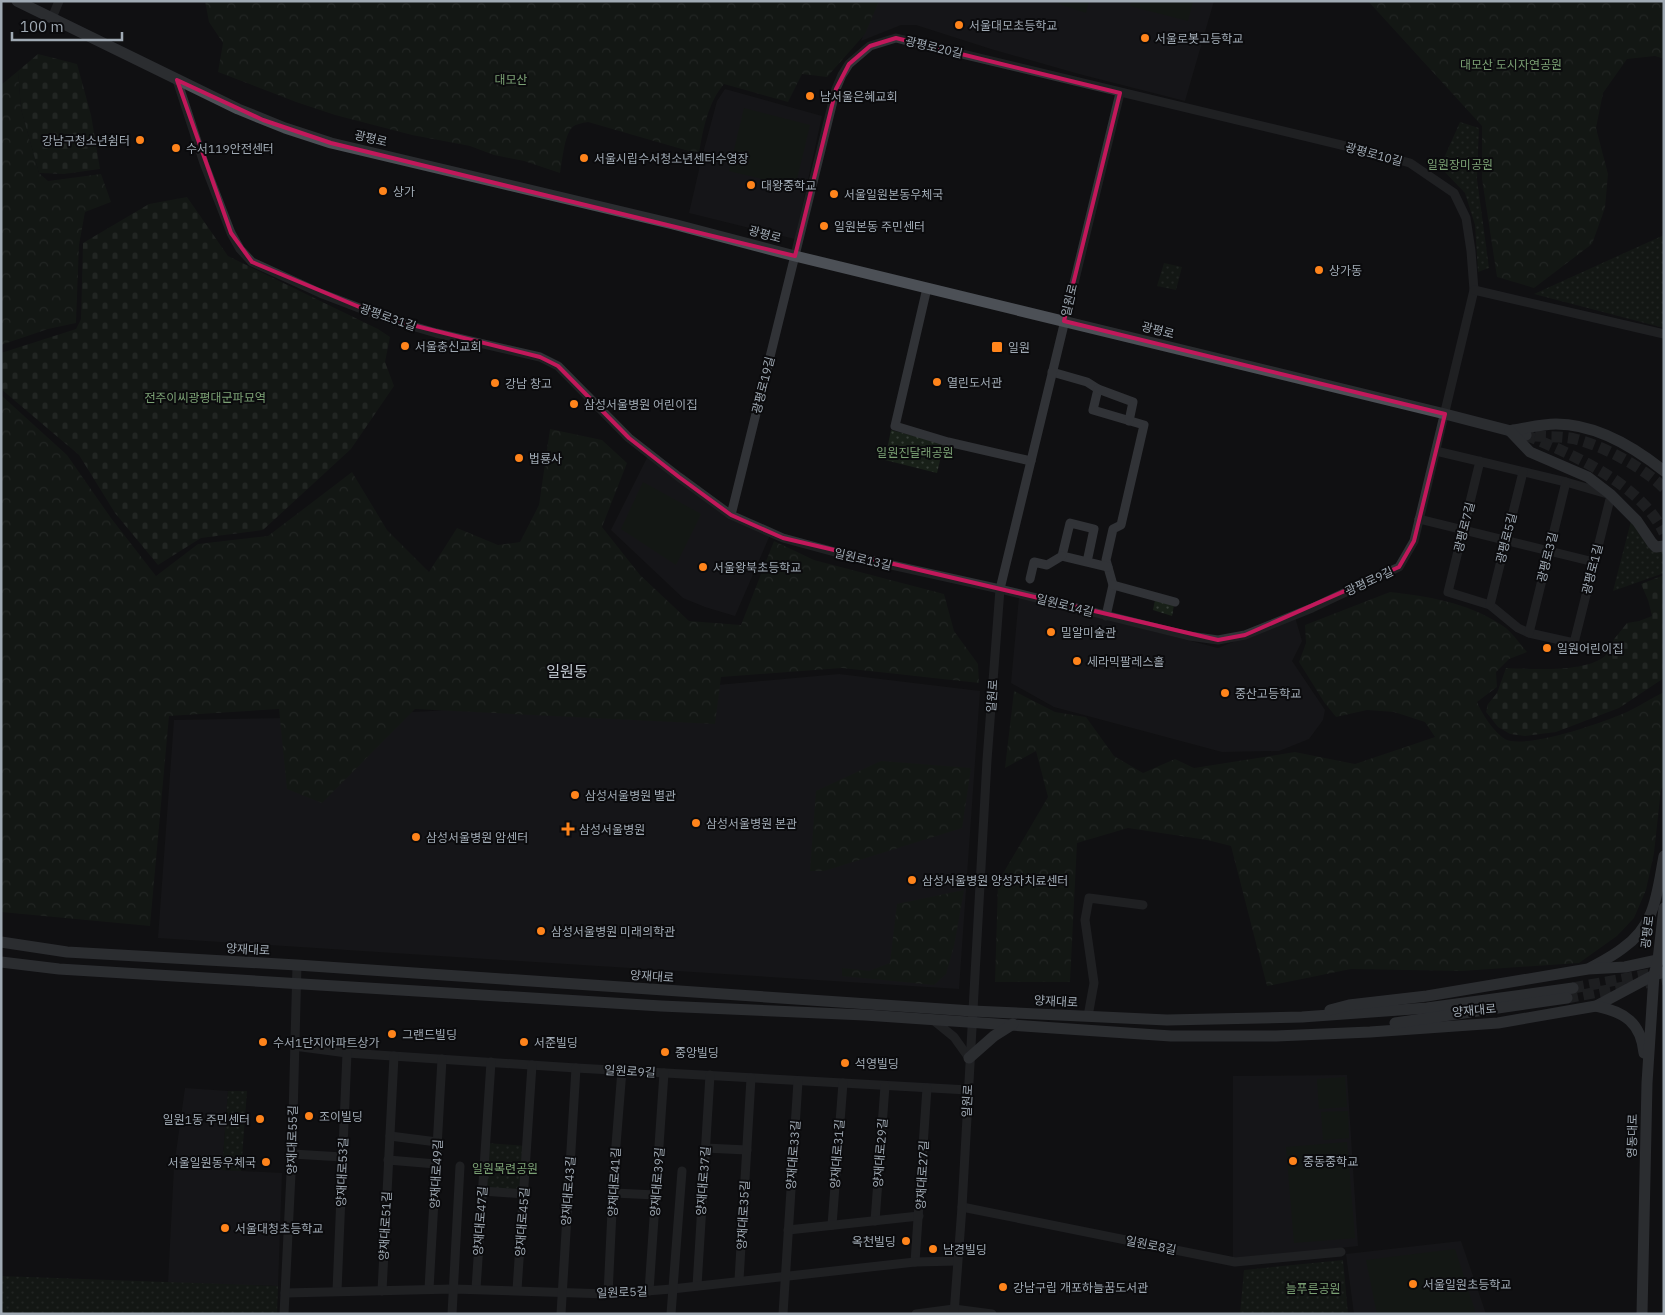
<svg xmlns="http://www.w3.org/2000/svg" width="1665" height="1315" viewBox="0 0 1665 1315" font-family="'IBM Plex Sans','Noto Sans KR',sans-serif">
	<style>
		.built { fill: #1c1c1f }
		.grass { fill: url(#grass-dots) }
		.forest { fill: url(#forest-crowns) }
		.cemetery { fill: url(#cemetery-stones) }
		.pitch { fill: #182018 }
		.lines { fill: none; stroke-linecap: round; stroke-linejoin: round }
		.major-tunnel { stroke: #2d2f32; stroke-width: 11; stroke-dasharray: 11 5.5; stroke-linecap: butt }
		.minor { stroke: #313337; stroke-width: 9 }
		.major { stroke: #4c5056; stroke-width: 11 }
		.marked { fill: none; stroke: #c2185b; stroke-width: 4; stroke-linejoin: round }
		.poi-dot { fill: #ff841b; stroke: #0b0b0d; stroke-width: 2 }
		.labels { text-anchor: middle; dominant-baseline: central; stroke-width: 4; stroke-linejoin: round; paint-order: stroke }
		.poi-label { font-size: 12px; fill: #a0aab4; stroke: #0b0b0d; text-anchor: start }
		.street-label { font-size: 12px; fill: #a0aab4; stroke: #0b0b0d }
		.park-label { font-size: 12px; fill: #7ba174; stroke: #0b0b0d }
		.quarter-label { font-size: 15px; fill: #c1c8d0; stroke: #0b0b0d }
	</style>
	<defs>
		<pattern id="grass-dots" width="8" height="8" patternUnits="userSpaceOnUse" patternTransform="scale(1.25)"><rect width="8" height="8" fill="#182018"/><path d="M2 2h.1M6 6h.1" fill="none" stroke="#363e37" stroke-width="1.8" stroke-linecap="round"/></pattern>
		<pattern id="forest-crowns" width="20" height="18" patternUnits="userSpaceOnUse" patternTransform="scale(1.25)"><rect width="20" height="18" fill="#182018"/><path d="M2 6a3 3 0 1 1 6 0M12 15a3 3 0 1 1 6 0" fill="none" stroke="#363e37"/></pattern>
		<pattern id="cemetery-stones" width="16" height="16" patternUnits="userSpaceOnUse" patternTransform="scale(1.25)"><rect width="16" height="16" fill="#182018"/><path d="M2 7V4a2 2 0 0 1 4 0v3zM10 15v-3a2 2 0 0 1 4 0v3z" fill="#363e37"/></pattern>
	</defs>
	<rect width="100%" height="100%" fill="#101012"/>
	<!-- built -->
	<g class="built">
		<path d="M877,1H1214L1185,101L1079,74L991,49L916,25H901L861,41Z"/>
		<path d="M725,89L822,116L795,239L689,213L702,157L717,101Z"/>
		<path d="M648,456L770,535L735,616L705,607L683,598L611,530Z"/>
		<path d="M1019,597L1218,648L1295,617L1302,641L1292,661L1325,710L1323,720L1309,739L1279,751L1222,752L1054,707L1011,683Z"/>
		<path d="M839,674L980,691L959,989L158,938L174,720L289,718L432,711Z"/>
		<path d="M1347,1075L1358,1246L1233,1260V1076Z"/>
		<path d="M185,1088L228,1091L222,1170L282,1173L278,1286L168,1283L174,1167Z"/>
		<path d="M1461,1241L1486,1314H1354L1346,1254Z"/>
	</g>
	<!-- grass -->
	<g class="grass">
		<path d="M1460,122L1479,128L1477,179L1489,268L1478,272L1475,225L1465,193L1440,167Z"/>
		<path d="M1664,235V328L1534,294Z"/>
		<path d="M1164,263L1182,267L1176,290L1157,286Z"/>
		<path d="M891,430L944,444L937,473L885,460Z"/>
		<path d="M1631,521L1650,549L1664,551V573L1613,591Z"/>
		<path d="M1155,600L1174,605L1172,616L1153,610Z"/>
		<path d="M228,1091H247L241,1171L222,1170Z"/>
		<path d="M487,1143L526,1146L523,1192L483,1189Z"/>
		<path d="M1343,1260L1348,1314H1240L1244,1270Z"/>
		<path d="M1,1276L278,1286L277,1314H1Z"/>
	</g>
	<!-- forest -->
	<g class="forest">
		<path d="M205,1H879L865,34L827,77L802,74L788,102L724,84C708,103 703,129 699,154L588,122C582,123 574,124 570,130C564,140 562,162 560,173L524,161L494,155L470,146L412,135L335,115L296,102L218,72L223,43L209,22Z"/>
		<path d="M1368,1H1664V59L1655,56L1627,59L1603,93L1596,128L1608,174L1605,208L1592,244L1534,288L1497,277L1482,179V126Z"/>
		<path d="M18,71L21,109L39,173L48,181L101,174L111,202L85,212L79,245L76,323L48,329L1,345V85Z"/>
		<path d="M1,395L67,455L111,518L156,576L198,544L268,536L352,472L387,530L429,572L457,528L498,545L520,542L539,505L550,429L602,440L627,463L602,527L640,575L689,621L741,625L774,541L814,560L944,594L954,631L978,664L979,683L842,668L721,677L715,724L415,709L322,803L287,789L279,709L169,716L150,926L1,912Z"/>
		<path d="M1390,592C1428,596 1468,603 1500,624C1511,630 1519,643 1527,652L1509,659L1496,672L1497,687L1477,702C1482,714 1494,732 1505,739C1526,750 1604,722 1627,712C1639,706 1652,698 1664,692V786L1661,789L1654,853L1646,890L1634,918L1617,936L1579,963L1462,971L1351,969L1267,986L1231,846L1207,840L1128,828L1077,843L1070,982H995L998,882L1048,797L1036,751L1005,768L1014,691L1055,712L1086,717L1114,756L1143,773L1175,759L1194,768L1295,752L1355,764L1435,737L1425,722L1394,712L1367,710L1336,717L1324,702L1299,662L1306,643L1305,625Z"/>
		<path d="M881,761L971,768L962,828L824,871H810L816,791Z"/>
		<path d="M964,890L954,946L946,974L934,985L842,976V968L869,971L890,963L897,904Z"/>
	</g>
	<!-- cemetery -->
	<g class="cemetery">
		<path d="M38,54L77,64L91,115L100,169L64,174L39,173L21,109L18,71Z"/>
		<path d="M187,197L228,256L378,329L390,337L385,362L394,386L351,449L263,530L201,538L158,565L115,513L79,455L1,389V353L76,329L81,319L83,243L149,204Z"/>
		<path d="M1664,575V678L1619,708L1556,732L1525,736L1510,734L1498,727L1486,712L1488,704L1497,693L1506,668C1531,669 1588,673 1606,655C1611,650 1611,643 1615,638C1619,633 1623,628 1627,623L1639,621L1652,616L1648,600L1641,584Z"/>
	</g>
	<!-- pitch -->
	<g class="pitch">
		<path d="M1060,1H1089L1086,13L1059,4Z"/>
		<path d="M1131,1H1193L1188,21L1130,6Z"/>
		<path d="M744,108L810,125L795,187L729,171Z"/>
		<path d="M643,482L701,514L676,565L621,529Z"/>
		<path d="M1345,1077L1347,1107L1319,1109L1317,1079Z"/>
		<path d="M1348,1111L1349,1138L1323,1140L1321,1112Z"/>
		<path d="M1347,1142L1355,1238L1294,1243L1286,1147Z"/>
		<path d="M1455,1249L1476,1314H1377L1366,1260Z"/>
	</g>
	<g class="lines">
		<!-- major-tunnel -->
		<g class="major-tunnel">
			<path d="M1526,435C1573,455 1640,483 1664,533"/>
			<path d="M1535,436C1548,437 1562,436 1575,439C1602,445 1644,468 1664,488"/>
			<path d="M1645,983L1664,979"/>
			<path d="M1573,988L1655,973"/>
			<path d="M1567,998L1629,986"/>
		</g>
		<!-- minor -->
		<g class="minor">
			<path d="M52,18L59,1"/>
			<path d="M177,80L204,163L231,233L240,249L252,262L320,293L388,319L436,333L540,357L558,366L629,438L679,477L731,515L783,538L842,554L1000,589L1189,636L1218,640L1245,635L1312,608L1399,567L1414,541L1474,290L1471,251L1466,218L1454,193L1410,163L1358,149L912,42L896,38L870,46L849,64L842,75L836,89L731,515"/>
			<path d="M927,288L895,426L948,442L1031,461"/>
			<path d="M1474,290L1664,334"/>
			<path d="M1052,372L1087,382L1098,389L1093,410L1144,425L1121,525L1113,529L1106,560L1113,585L1106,616"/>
			<path d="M1098,389L1133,402L1129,421"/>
			<path d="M1436,451L1566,482L1611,495L1574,643L1529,633L1518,628L1490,605L1448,592L1480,461"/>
			<path d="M1419,519L1594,562"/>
			<path d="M1087,562L1094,529L1070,523L1062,556L1108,567"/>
			<path d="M1030,579L1034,562L1047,565L1062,556"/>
			<path d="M1113,585L1175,602"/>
			<path d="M1490,605L1523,472"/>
			<path d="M1529,633L1566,482"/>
			<path d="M1088,1016L1094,983L1085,920L1089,898L1143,905"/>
			<path d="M932,1019L954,1037L969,1058"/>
			<path d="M294,1046L347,1053L576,1068L968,1090"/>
			<path d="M390,1136L437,1142"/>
			<path d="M705,1148L747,1150"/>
			<path d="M292,1154L343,1157"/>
			<path d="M388,1160L436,1164"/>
			<path d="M482,1191L525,1194"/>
			<path d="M614,1193L656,1195"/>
			<path d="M962,1207L1235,1262L1341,1252"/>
			<path d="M875,1221L885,1086"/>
			<path d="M832,1225L843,1083"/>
			<path d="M788,1230L919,1216"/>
			<path d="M915,1262L927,1088"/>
			<path d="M739,1280L751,1078"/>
			<path d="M697,1286L710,1075"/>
			<path d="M429,1289L442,1059"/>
			<path d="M476,1289L491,1062"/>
			<path d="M517,1290L532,1065"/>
			<path d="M337,1291L347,1053"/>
			<path d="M382,1291L394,1056"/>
			<path d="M649,1291L664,1073"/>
			<path d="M285,1293L453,1289L608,1294L672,1289L915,1262L957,1261"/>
			<path d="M608,1294L614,1170L622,1070"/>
			<path d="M284,1314L292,1154L297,965"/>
			<path d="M452,1314L460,1166"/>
			<path d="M561,1314L576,1068"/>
			<path d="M671,1314L682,1171"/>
			<path d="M783,1314L798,1081"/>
			<path d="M916,1314L954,1309L992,1314"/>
			<path d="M954,1314L962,1207L987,760L1000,589L1120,93"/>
		</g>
		<!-- major -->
		<g class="major">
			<path d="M17,1L238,109L285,128L331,143L673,224L795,256L1445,414L1526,435"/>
			<path d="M1513,430C1527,428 1542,424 1556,424C1595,424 1634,447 1664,471"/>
			<path d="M1510,431L1530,452L1588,477L1610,494L1637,521L1652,543L1656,547L1664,546"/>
			<path d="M1,942L67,952L297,965L972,1011L1167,1020L1302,1017L1427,1008L1573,988"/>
			<path d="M1,962L59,969L661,1006L865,1015L1171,1036H1276L1370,1032L1498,1023L1596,1006L1654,975L1664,972"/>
			<path d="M1590,968C1601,962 1613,956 1623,948C1656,925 1657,892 1664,856"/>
			<path d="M1596,1006C1625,1012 1641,1023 1644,1053"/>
			<path d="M1330,1010L1349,1005L1427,996L1588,969L1625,967L1662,959"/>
			<path d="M1395,1023L1567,998"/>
			<path d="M969,1058L994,1036L1013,1024"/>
			<path d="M1642,1314L1647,1083L1654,975L1658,960L1664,908"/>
		</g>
	</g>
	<!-- marked area -->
	<path d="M0 0H1665V1315H0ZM896,38L1120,93L1064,321L1445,414L1414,541L1399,567L1245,635L1218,640L783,538L731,515L679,477L629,438L558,366L540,357L388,319L252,262L231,233L177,80L263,120L331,143L795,256L836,89L849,64L870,46Z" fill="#101012" fill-opacity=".55" fill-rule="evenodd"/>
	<path class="marked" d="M896,38L1120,93L1064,321L1445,414L1414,541L1399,567L1245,635L1218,640L783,538L731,515L679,477L629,438L558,366L540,357L388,319L252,262L231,233L177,80L263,120L331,143L795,256L836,89L849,64L870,46Z"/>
	<!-- markers -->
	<g class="poi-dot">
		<circle cx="959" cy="25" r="5"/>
		<circle cx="1145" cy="38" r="5"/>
		<circle cx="810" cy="96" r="5"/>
		<circle cx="140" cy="140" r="5"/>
		<circle cx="176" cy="148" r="5"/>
		<circle cx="584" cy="158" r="5"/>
		<circle cx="751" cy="185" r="5"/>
		<circle cx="383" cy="191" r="5"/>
		<circle cx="834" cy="194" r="5"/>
		<circle cx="824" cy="226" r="5"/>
		<circle cx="1319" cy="270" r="5"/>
		<circle cx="405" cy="346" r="5"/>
		<rect x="991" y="341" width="12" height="12" rx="2.5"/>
		<circle cx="937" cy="382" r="5"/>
		<circle cx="495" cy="383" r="5"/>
		<circle cx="574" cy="404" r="5"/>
		<circle cx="519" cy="458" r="5"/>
		<circle cx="703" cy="567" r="5"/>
		<circle cx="1051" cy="632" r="5"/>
		<circle cx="1547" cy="648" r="5"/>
		<circle cx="1077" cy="661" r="5"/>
		<circle cx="1225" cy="693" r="5"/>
		<circle cx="575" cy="795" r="5"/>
		<circle cx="696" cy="823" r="5"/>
		<path d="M565.5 821.5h5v5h5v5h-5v5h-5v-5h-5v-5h5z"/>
		<circle cx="416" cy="837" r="5"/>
		<circle cx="912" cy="880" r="5"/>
		<circle cx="541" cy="931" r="5"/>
		<circle cx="392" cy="1034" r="5"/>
		<circle cx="263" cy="1042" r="5"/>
		<circle cx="524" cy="1042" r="5"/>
		<circle cx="665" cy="1052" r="5"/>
		<circle cx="845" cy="1063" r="5"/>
		<circle cx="309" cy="1116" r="5"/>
		<circle cx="260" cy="1119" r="5"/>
		<circle cx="1293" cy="1161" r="5"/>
		<circle cx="266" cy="1162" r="5"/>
		<circle cx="225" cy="1228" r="5"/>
		<circle cx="906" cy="1241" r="5"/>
		<circle cx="933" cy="1249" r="5"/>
		<circle cx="1413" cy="1284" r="5"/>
		<circle cx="1003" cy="1287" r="5"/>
	</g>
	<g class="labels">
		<!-- poi labels -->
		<g class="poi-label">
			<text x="969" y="25">서울대모초등학교</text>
			<text x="1155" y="38">서울로봇고등학교</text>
			<text x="820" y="96">남서울은혜교회</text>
			<text x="130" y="140" text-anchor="end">강남구청소년쉼터</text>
			<text x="186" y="148">수서119안전센터</text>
			<text x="594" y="158">서울시립수서청소년센터수영장</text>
			<text x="761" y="185">대왕중학교</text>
			<text x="393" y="191">상가</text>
			<text x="844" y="194">서울일원본동우체국</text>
			<text x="834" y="226">일원본동 주민센터</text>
			<text x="1329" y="270">상가동</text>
			<text x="415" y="346">서울충신교회</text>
			<text x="1008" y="347">일원</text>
			<text x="947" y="382">열린도서관</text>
			<text x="505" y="383">강남 창고</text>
			<text x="584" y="404">삼성서울병원 어린이집</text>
			<text x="529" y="458">법룡사</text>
			<text x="713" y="567">서울왕북초등학교</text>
			<text x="1061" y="632">밀알미술관</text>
			<text x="1557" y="648">일원어린이집</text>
			<text x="1087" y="661">세라믹팔레스홀</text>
			<text x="1235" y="693">중산고등학교</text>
			<text x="585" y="795">삼성서울병원 별관</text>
			<text x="706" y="823">삼성서울병원 본관</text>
			<text x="579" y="829">삼성서울병원</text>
			<text x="426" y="837">삼성서울병원 암센터</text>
			<text x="922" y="880">삼성서울병원 양성자치료센터</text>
			<text x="551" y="931">삼성서울병원 미래의학관</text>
			<text x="402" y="1034">그랜드빌딩</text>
			<text x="273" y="1042">수서1단지아파트상가</text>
			<text x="534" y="1042">서준빌딩</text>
			<text x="675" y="1052">중앙빌딩</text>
			<text x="855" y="1063">석영빌딩</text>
			<text x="319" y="1116">조이빌딩</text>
			<text x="250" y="1119" text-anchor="end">일원1동 주민센터</text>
			<text x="1303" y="1161">중동중학교</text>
			<text x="256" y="1162" text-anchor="end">서울일원동우체국</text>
			<text x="235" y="1228">서울대청초등학교</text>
			<text x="896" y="1241" text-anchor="end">옥천빌딩</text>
			<text x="943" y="1249">남경빌딩</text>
			<text x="1423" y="1284">서울일원초등학교</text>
			<text x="1013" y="1287">강남구립 개포하늘꿈도서관</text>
		</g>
		<!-- street labels -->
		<g class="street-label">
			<text transform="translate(934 47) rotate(13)">광평로20길</text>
			<text transform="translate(371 138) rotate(13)">광평로</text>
			<text transform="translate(1374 154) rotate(15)">광평로10길</text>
			<text transform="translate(765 234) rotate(15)">광평로</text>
			<text transform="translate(1069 300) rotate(-77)">일원로</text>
			<text transform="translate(388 317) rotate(19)">광평로31길</text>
			<text transform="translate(1158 330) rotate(14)">광평로</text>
			<text transform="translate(763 385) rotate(-76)">광평로19길</text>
			<text transform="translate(1464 527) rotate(-76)">광평로7길</text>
			<text transform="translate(1506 538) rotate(-76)">광평로5길</text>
			<text transform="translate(1547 557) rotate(-76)">광평로3길</text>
			<text transform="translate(863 559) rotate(13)">일원로13길</text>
			<text transform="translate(1592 569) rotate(-76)">광평로1길</text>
			<text transform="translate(1369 581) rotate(-25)">광평로9길</text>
			<text transform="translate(1065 605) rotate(14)">일원로14길</text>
			<text transform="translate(992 696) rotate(-86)">일원로</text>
			<text transform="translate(1647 932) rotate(-83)">광평로</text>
			<text transform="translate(248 949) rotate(3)">양재대로</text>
			<text transform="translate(652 976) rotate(4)">양재대로</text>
			<text transform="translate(1056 1001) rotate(3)">양재대로</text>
			<text transform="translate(1474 1010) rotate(-5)">양재대로</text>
			<text transform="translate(630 1071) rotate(3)">일원로9길</text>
			<text transform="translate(967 1101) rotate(-87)">일원로</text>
			<text transform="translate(1632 1136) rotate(-89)">영동대로</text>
			<text transform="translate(292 1140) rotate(-89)">양재대로55길</text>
			<text transform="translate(880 1153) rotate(-86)">양재대로29길</text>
			<text transform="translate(837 1154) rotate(-86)">양재대로31길</text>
			<text transform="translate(793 1155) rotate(-86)">양재대로33길</text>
			<text transform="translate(342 1172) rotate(-88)">양재대로53길</text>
			<text transform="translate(436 1174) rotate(-87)">양재대로49길</text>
			<text transform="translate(922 1175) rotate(-87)">양재대로27길</text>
			<text transform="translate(703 1181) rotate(-86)">양재대로37길</text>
			<text transform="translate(614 1182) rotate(-87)">양재대로41길</text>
			<text transform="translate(657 1182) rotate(-86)">양재대로39길</text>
			<text transform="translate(568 1191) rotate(-86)">양재대로43길</text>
			<text transform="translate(743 1215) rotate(-87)">양재대로35길</text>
			<text transform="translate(480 1221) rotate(-86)">양재대로47길</text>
			<text transform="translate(522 1222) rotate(-86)">양재대로45길</text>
			<text transform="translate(385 1226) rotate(-87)">양재대로51길</text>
			<text transform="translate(1151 1245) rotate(11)">일원로8길</text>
			<text transform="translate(622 1292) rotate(-2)">일원로5길</text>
		</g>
		<!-- park labels -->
		<g class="park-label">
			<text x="1511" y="64">대모산 도시자연공원</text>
			<text x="511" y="79">대모산</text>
			<text x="1460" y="164">일원장미공원</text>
			<text x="205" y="397">전주이씨광평대군파묘역</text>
			<text x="915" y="452">일원진달래공원</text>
			<text x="505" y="1168">일원목련공원</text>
			<text x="1313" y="1288">늘푸른공원</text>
		</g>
		<!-- quarter labels -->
		<g class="quarter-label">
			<text x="567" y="671">일원동</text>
		</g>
	</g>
	<!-- border -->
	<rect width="1665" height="1315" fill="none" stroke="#a0aab4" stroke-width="5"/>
	<!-- scale -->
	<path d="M12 32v8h110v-8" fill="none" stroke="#a0aab4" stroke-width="2.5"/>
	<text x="20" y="32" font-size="15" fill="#a0aab4" stroke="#0b0b0d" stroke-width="4" paint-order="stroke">100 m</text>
</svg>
